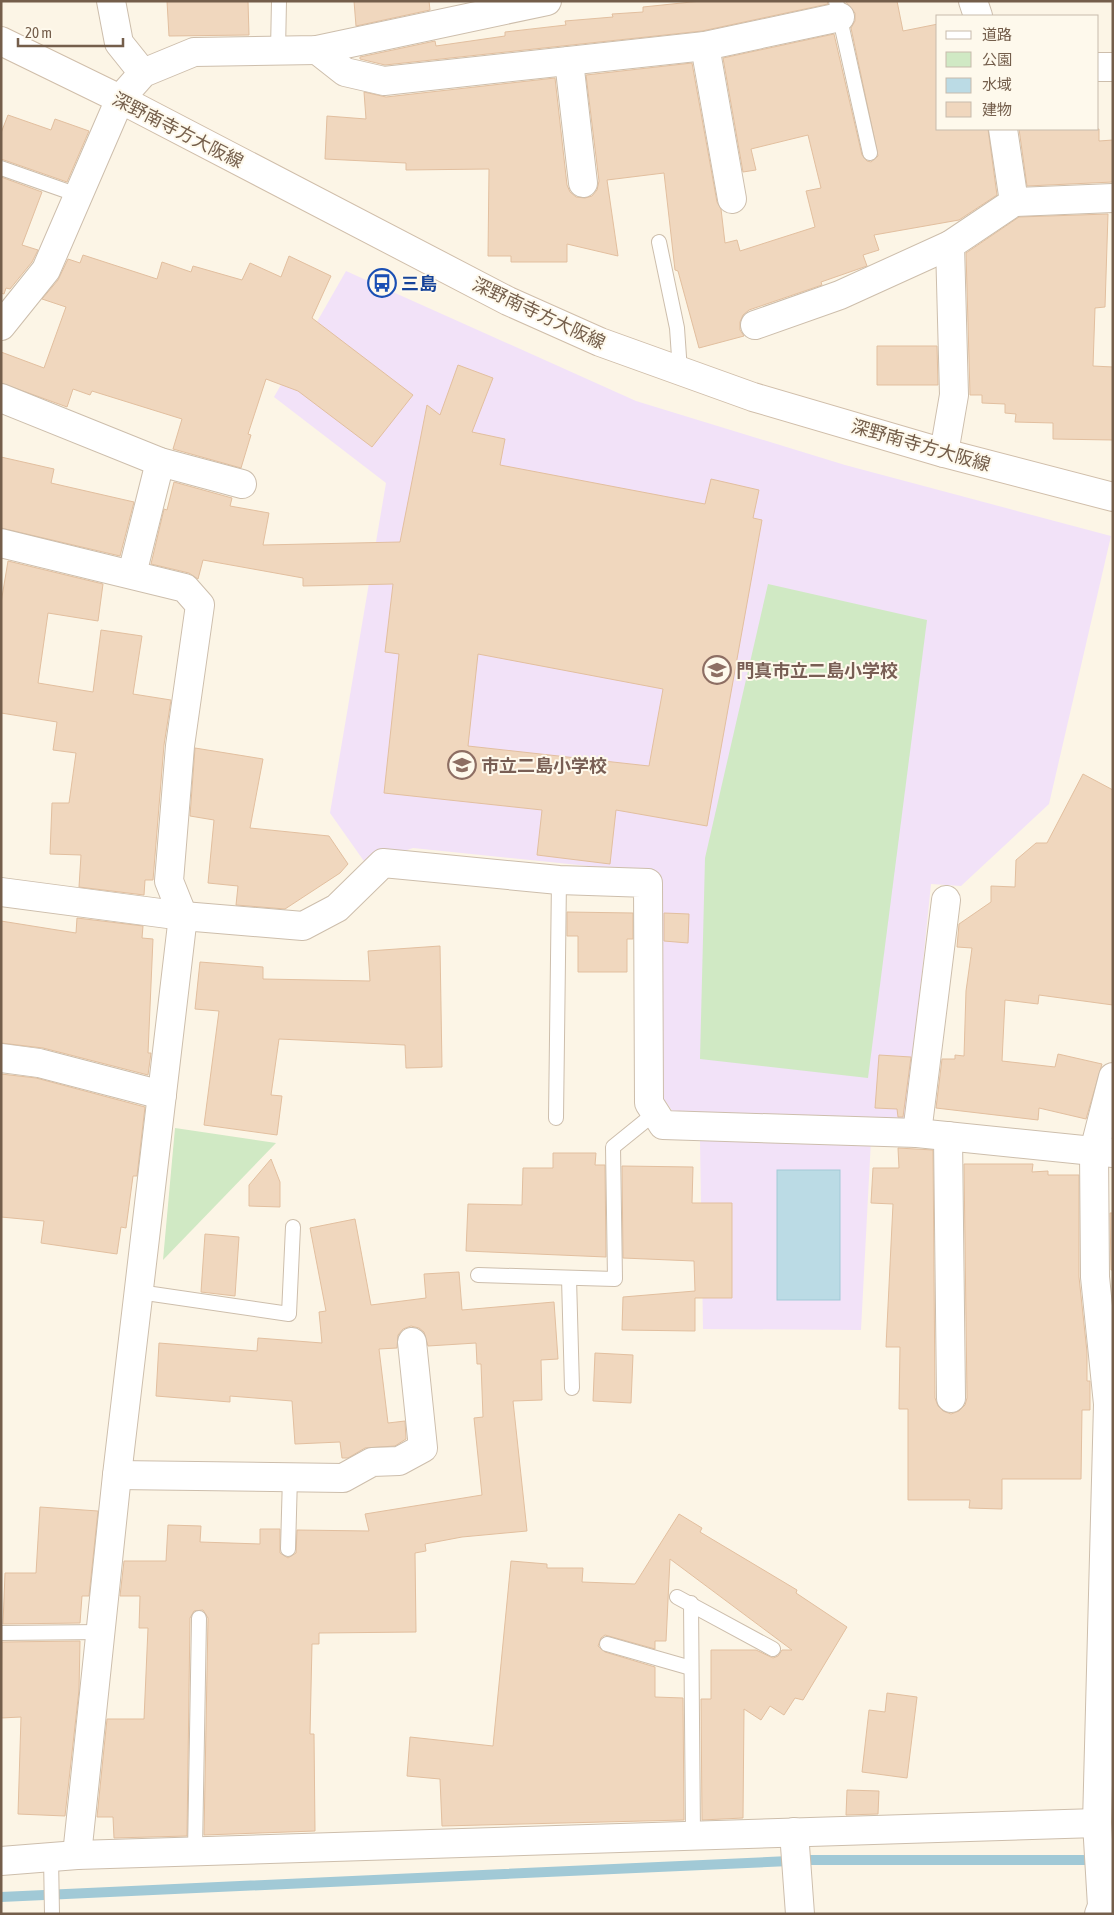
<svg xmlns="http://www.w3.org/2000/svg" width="1114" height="1915" viewBox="0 0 1114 1915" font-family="'Asap Condensed','Noto Sans JP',sans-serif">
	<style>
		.education { fill: #f2e2f8 }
		.green { fill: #d0e9c4 }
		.water { fill: #bbdbe5; stroke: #a1c9d6 }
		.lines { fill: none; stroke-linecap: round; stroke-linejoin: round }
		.stream { stroke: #a1c9d6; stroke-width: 10 }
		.building { fill: #f0d7be; stroke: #e2bf9f; fill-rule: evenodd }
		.lane-casing { stroke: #cdbeac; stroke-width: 16 }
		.street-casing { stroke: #cdbeac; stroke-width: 30 }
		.secondary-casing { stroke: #d0beaa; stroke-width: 30 }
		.lane { stroke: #fff; stroke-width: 14 }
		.street { stroke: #fff; stroke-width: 28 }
		.secondary { stroke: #fff; stroke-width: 28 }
		.labels { text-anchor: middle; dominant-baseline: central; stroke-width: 4; stroke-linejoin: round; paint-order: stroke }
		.street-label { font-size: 18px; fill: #745e4b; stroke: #fef9ec }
		.transit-label { font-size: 18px; font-weight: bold; fill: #164399; stroke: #fef9ec; text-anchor: start }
		.education-label { font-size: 18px; font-weight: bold; fill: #785e54; stroke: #fef9ec; text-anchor: start }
	</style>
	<rect width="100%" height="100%" fill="#fcf5e6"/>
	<!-- education -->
	<path class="education" d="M346,271L636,401L845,465L1111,536L1049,804L961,886L931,884L907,1119L872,1121L861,1330L703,1329L700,1141L676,1116L661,1095L657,873L413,848L366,864L330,813L386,483L274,397Z"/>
	<!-- green -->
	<g class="green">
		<path d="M768,584L927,620L868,1078L700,1059L705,858Z"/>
		<path d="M175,1128L276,1143L163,1260Z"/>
	</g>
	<!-- water -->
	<rect class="water" x="777" y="1170" width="63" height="130"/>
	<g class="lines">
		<!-- stream -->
		<path class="stream" d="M1,1897L811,1860H1099"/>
	</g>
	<!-- building -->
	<g class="building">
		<path d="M167,1H248L249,35L169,36Z"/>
		<path d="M354,1H429L430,10L356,26Z"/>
		<path d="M701,1H827L828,4L702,31L385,65L360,59V57L435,41L436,46L505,36V32L566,25L565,21L613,17L612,14L643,12V7Z"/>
		<path d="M845,1H897L903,31L938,24V129H988L997,195L959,220L874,235L879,250L863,255L867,266L821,282L822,285L749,310L743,315L740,322V330L744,336L699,348L678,271L675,270L664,173L607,180L618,256L567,244V262H511V256H488L489,169L406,170V163L325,159L327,116L366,119L364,92L386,97L555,78L567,185L570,192L576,197L585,198L592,196L597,190L599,181L586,75L692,63L717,202L721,209L725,243L737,240L740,251L815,227L806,191L821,188L808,135L751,149L756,170L743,172L723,58L834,34L862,155L867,161L871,162L878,156L851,28L855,21V13Z"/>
		<path d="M8,115L51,130L55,119L89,131L67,182L1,159V133Z"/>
		<path d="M1019,129H1099V141L1113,140V182L1027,186Z"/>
		<path d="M1,177L42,192L22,245L38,250L32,262L10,289L6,288L4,294L1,293Z"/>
		<path d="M1108,214L1105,307L1095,308L1093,366L1113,367V440L1053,439V423L1015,422L1016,414L1005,413V404L982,403V395H970L966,253L1019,217Z"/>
		<path d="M83,255L157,279L162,262L191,272L193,266L242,280L250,263L281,277L289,256L331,276L312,318L413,395L372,447L298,391L266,379L248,434L251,435L241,468L173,449L182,419L92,391L90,395L73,389L67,407L1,383V352L44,368L66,307L42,299L58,280L68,259L80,263Z"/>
		<path d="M877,346H937L938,385H877Z"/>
		<path d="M458,365L493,378L472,432L505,439L500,465L705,504L711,479L759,490L753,518L762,520L707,826L616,810L610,864L537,855L542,810L384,793L399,654L385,652L393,584L303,586V578L203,560L198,579L189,573L151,564L164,509L167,510L174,482L232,498L230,506L269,513L263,545L400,542L427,405L440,415ZM478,654L663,689L649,766L468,746Z"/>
		<path d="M1,457L54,469L51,483L134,502L120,556L1,528Z"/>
		<path d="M8,561L103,584L98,621L48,613L38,683L93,692L101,630L142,636L133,694L171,700L164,745L153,880H145L144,895L79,887L81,855L50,854L52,803H69L76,753L53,750L57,722L1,713V603Z"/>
		<path d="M195,748L263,759L250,828L329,836L348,864L340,873L285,909L236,905L238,886L208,883L214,820L190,816Z"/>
		<path d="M1083,774L1113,790V1005L1039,995L1038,1004L1005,1000L1002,1061L1055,1067L1058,1054L1102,1064L1086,1119L1039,1108L1038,1120L936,1108L942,1059H955V1055L964,1056L966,991L972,948L957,947L959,924L991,902V886L1015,887L1016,860L1036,843H1047Z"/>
		<path d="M567,912L633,913V939H627V972H578V936H567Z"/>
		<path d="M664,913L689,914L688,943L664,941Z"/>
		<path d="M77,918L143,926L142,938L153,939L148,1053H151L148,1075L43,1048L1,1043V921L76,933Z"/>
		<path d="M440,946L442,1067L406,1068L405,1045L279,1039L271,1095L282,1096L277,1135L204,1125L219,1011L195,1009L200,962L263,967V979L370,981L368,951Z"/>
		<path d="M879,1055L911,1057L903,1117H898L897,1109L875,1108Z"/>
		<path d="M1,1074L36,1078L145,1107L137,1176H133L126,1228L121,1227L117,1254L41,1243L44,1221L1,1217Z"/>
		<path d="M898,1148L933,1150L935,1398L938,1406L943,1411L951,1414L959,1411L965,1405L967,1398L964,1164H1033L1032,1172L1048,1171V1175H1079V1277L1087,1352V1381H1090V1410H1082L1081,1479H1002V1509L969,1508L970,1500H908V1409H899L900,1347H886L893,1204L871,1203L873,1168H899Z"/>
		<path d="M553,1153H596L595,1165H605L606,1257L466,1251L468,1204L522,1205L523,1168H553Z"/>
		<path d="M271,1159L280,1182V1207L249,1206V1185Z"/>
		<path d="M622,1166L693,1167L692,1203H732V1298H695V1331L622,1330L623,1297L695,1291L694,1261L623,1258Z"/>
		<path d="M1110,1213H1113V1270H1111Z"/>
		<path d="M355,1219L371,1305L426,1298L424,1274L459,1272L462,1310L554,1302L558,1359L541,1360L542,1400L513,1401L527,1531L462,1537L425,1544L426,1551L415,1553L416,1632L319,1633V1644H312L310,1734H314L315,1831L204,1835L208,1618L203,1610L194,1611L190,1618L187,1836L114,1838L113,1817H97L107,1719H144L148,1628H139L140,1596H120L124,1561H166L168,1525L201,1526L200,1542L260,1544V1529H280V1553L288,1558L296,1553L297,1530L369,1531L365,1514L482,1495L474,1418L483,1417L481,1364H477L476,1343L428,1346L424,1332L419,1328L411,1326L403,1329L398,1335L397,1348L379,1349L388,1423L405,1421L406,1439L395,1446L365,1448L348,1458H342L340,1442L295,1444L292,1401L230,1396V1402L156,1396L159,1343L257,1351L258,1338L322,1343L319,1312L326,1311L310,1228Z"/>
		<path d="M205,1234L239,1237L235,1296L201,1292Z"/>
		<path d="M595,1353L633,1355L631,1403L593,1401Z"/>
		<path d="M40,1507L98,1511L89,1596H82L80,1623L3,1624L5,1573H36Z"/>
		<path d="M679,1514L702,1528L700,1532L797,1590L796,1593L847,1627L803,1700L795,1698L784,1715L770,1706L761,1720L744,1709L743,1818L702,1820L701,1699H711V1650H756L773,1658L778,1656L782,1650H792L670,1559L666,1641H655V1649L605,1635L601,1638L598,1646L605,1652L655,1667V1697L683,1698L684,1820L442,1826L440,1779L407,1776L410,1737L493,1746L511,1561L547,1564V1568H583L582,1582L635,1584Z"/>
		<path d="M80,1641L79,1690L65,1816L18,1814L21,1717L1,1718L2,1642Z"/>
		<path d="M887,1693L917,1697L907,1778L862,1772L869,1710L885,1712Z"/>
		<path d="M847,1790L879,1791L878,1814L846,1815Z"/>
	</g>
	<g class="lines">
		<defs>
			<g id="lane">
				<path d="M836,1L870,153"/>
				<path d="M278,50L279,1"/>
				<path d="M1,168L78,195"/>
				<path d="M659,242L677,328L680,371"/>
				<path d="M556,1118L559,880"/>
				<path d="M478,1275L615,1279L613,1147L655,1113"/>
				<path d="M569,1278L572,1388"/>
				<path d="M139,1292L289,1314L293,1227"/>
				<path d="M288,1549L290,1477"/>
				<path d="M677,1597L773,1649"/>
				<path d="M691,1603L693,1835"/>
				<path d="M1,1633L101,1632"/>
				<path d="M607,1644L691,1668"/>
				<path d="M195,1851L199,1618"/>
				<path d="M51,1857L52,1914"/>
			</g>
			<g id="street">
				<path d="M111,1L119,43L143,73"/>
				<path d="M973,1L978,16"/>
				<path d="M705,46L732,199"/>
				<path d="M317,50L345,72L384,81L705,46L840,17"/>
				<path d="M569,61L583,183"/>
				<path d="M1098,67H1113"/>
				<path d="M1014,202L1113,198"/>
				<path d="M755,325L840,295L950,245"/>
				<path d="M1,326L46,270L120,99L143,73L194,52L317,50L547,1"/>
				<path d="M1,398L160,462L242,484"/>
				<path d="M944,453L954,395L950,245L1014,202L1003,129"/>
				<path d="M1,543L185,588L200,605L180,746L169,881L183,916L1,892"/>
				<path d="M132,574L160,462"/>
				<path d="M1,1058L39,1063L162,1095"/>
				<path d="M917,1133L946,900"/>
				<path d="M948,1136L951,1398"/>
				<path d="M117,1475L343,1478L372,1462L399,1461L423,1448L412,1342"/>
				<path d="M794,1832L800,1914"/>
				<path d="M77,1855L117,1475L183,916L303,926L337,908L383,863L559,880L648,883L649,1103L663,1125L917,1133L1113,1153"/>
				<path d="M1,1861L77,1855L1097,1823"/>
				<path d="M1099,1914L1102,1906L1097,1823L1108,1404L1095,1277L1094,1151L1113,1077"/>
			</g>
			<path id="secondary" d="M1,41L120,99L508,301L600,342L753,397L944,453L1113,497"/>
		</defs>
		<!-- lane casing -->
		<use href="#lane" class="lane-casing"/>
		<!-- street casing -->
		<use href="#street" class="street-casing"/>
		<!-- secondary casing -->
		<use href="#secondary" class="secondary-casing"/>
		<!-- lane -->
		<use href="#lane" class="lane"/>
		<!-- street -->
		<use href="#street" class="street"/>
		<!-- secondary -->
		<use href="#secondary" class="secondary"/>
	</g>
	<!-- icons -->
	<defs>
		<symbol id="bus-ring" viewBox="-11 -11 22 22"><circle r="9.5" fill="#fef9ec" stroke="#1a4fb4" stroke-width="1.5"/><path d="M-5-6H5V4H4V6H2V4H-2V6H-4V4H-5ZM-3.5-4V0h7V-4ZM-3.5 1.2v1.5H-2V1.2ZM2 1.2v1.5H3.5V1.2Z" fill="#1a4fb4"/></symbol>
		<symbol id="school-ring" viewBox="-11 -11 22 22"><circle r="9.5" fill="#fef9ec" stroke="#8d6e63" stroke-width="1.5"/><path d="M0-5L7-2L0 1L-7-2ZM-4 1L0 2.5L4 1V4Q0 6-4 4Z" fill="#8d6e63"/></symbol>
	</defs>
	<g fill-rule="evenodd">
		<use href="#bus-ring" x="366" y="267" width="32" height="32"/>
		<use href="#school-ring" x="701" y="654" width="32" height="32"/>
		<use href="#school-ring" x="446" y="749" width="32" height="32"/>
	</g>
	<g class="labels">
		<!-- street labels -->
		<g class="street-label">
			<text transform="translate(178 130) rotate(27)">深野南寺方大阪線</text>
			<text transform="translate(539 313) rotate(25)">深野南寺方大阪線</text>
			<text transform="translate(921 445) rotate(16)">深野南寺方大阪線</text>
		</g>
		<!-- transit labels -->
		<g class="transit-label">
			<text x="401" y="283">三島</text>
		</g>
		<!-- education labels -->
		<g class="education-label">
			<text x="736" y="670">門真市立二島小学校</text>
			<text x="481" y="765">市立二島小学校</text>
		</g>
	</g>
	<!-- border -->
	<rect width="1114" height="1915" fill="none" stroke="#745e4b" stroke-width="5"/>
	<!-- legend -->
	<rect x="936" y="15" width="162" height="115" fill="#fef9ec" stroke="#c7bbac"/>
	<rect x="946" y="31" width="25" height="8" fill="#ffffff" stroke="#c7bbac"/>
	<text x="982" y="40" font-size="15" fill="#745e4b">道路</text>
	<rect x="946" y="52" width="25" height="15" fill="#d0e9c4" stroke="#c7bbac"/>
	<text x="982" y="65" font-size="15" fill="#745e4b">公園</text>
	<rect x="946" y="78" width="25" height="15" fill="#bbdbe5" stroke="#c7bbac"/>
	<text x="982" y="90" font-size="15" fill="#745e4b">水域</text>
	<rect x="946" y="102" width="25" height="15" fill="#f0d7be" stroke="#c7bbac"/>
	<text x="982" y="115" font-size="15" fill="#745e4b">建物</text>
	<!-- scale -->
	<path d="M18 38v8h105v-8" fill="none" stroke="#745e4b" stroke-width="2.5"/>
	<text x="25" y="38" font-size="15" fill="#745e4b" stroke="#fef9ec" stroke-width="4" paint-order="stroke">20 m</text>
</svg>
